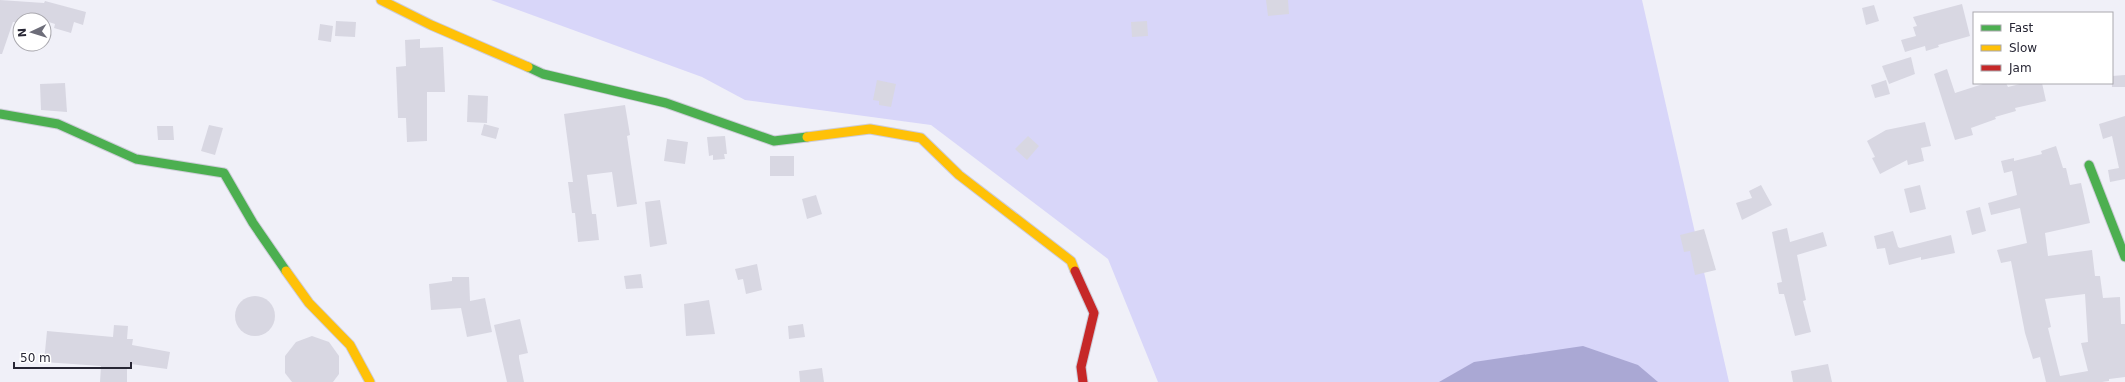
<svg xmlns="http://www.w3.org/2000/svg" width="2125" height="382" viewBox="0 0 2125 382" font-family="'DejaVu Sans',sans-serif">
	<style>
		.green { fill: #d8d6f9 }
		.water { fill: #aaa8d4 }
		.building { fill: #d8d7e2; fill-rule: evenodd }
		.lines { fill: none; stroke-linecap: round; stroke-linejoin: round }
		.fast-casing { stroke: #cdccd8; stroke-width: 11 }
		.slow-casing { stroke: #cdccd8; stroke-width: 11 }
		.jam-casing { stroke: #cdccd8; stroke-width: 11 }
		.fast { stroke: #4caf50; stroke-width: 9 }
		.slow { stroke: #ffc107; stroke-width: 9 }
		.jam { stroke: #c62828; stroke-width: 9 }
	</style>
	<rect width="100%" height="100%" fill="#f0f0f8"/>
	<!-- green -->
	<path class="green" d="M491,0H1642L1729,382H1158L1108,259L931,125L745,100L702,77Z"/>
	<!-- water -->
	<path class="water" d="M1583,346L1638,365L1658,382H1439L1474,362Z"/>
	<!-- building -->
	<g class="building">
		<path d="M0,0L44,3L45,1L86,12L83,25L74,22L71,33L54,28L55,24L24,14V20H20V23L13,22L2,54H0Z"/>
		<path d="M1266,0H1288L1289,14L1268,16Z"/>
		<path d="M1962,4L1970,36L1938,45L1939,47L1926,51L1925,46L1905,52L1901,40L1916,36L1913,27L1917,26L1913,17Z"/>
		<path d="M1874,5L1879,21L1866,25L1862,8Z"/>
		<path d="M336,21L356,22L355,37L335,36Z"/>
		<path d="M1147,21L1148,36L1132,37L1131,22Z"/>
		<path d="M320,24L333,26L331,42L318,40Z"/>
		<path d="M420,39V48L443,47L445,92H427V141L407,142L406,118H398L396,67L406,66L405,40Z"/>
		<path d="M1911,57L1915,74L1889,84L1882,66Z"/>
		<path d="M1947,69L1955,93L1986,83H2006L2008,87L2024,83H2042L2046,101L2015,108L2016,111L1995,117L1996,119L1971,128L1973,135L1955,140L1934,74Z"/>
		<path d="M2125,75V87H2112V76Z"/>
		<path d="M877,80L896,84L891,107L879,105V101L873,100Z"/>
		<path d="M1886,80L1890,94L1875,98L1871,85Z"/>
		<path d="M65,83L67,112L41,110L40,84Z"/>
		<path d="M468,95L488,96L487,123L467,122Z"/>
		<path d="M625,105L630,135L627,136L637,204L617,207L612,172L587,175L592,214H596L599,240L578,242L575,213H572L568,182H573L564,114Z"/>
		<path d="M2125,116V179L2110,182L2108,170L2119,168L2112,136L2103,139L2099,124Z"/>
		<path d="M1925,122L1931,146L1921,148L1924,161L1908,165L1907,160L1880,174L1872,158L1875,157L1867,141L1886,130Z"/>
		<path d="M484,124L499,128L496,139L481,135Z"/>
		<path d="M209,125L223,128L215,155L201,151Z"/>
		<path d="M157,126H173L174,140H158Z"/>
		<path d="M725,136L727,154H724L725,159L713,160V155L709,156L707,137Z"/>
		<path d="M1028,136L1039,146L1027,160L1015,149Z"/>
		<path d="M667,139L688,142L685,164L664,161Z"/>
		<path d="M2056,146L2063,168H2066L2070,185L2081,183L2090,223L2045,233L2048,256L2092,250L2095,276H2100L2103,298L2120,297L2121,324H2125V377L2109,379V381L2102,382H2046L2040,357L2033,359L2025,333L2011,261L2001,263L1997,250L2027,243L2020,208L1991,215L1988,203L2017,195L2012,171L2004,173L2001,161L2014,158V161L2042,154L2041,151ZM2085,294L2088,342L2081,343L2088,371L2060,376L2061,380L2048,328L2051,327L2045,299Z"/>
		<rect x="770" y="156" width="24" height="20"/>
		<path d="M1761,185L1772,205L1742,220L1736,203L1752,198L1749,191Z"/>
		<path d="M1920,185L1926,209L1910,213L1904,189Z"/>
		<path d="M816,195L822,214L807,219L802,199Z"/>
		<path d="M660,200L667,244L650,247L645,202Z"/>
		<path d="M1980,207L1986,231L1972,235L1966,211Z"/>
		<path d="M1787,228L1790,242L1823,232L1827,246L1797,255L1806,300L1803,301L1811,332L1795,336L1784,294H1779L1777,283L1782,282L1772,232Z"/>
		<path d="M1704,229L1716,270L1695,275L1690,251L1684,252L1680,235Z"/>
		<path d="M1893,231L1898,247L1900,248L1951,235L1955,253L1921,260V257L1889,265L1885,248L1877,249L1874,236Z"/>
		<path d="M757,264L762,290L746,294L743,279L738,280L735,269Z"/>
		<path d="M641,274L643,288L626,289L624,276Z"/>
		<path d="M452,277H469L470,301L485,298L492,332L467,337L461,308L431,310L429,284L452,281Z"/>
		<circle cx="255" cy="316" r="20"/>
		<path d="M709,300L715,334L686,336L684,304Z"/>
		<path d="M520,319L528,353L519,355V358L524,382H507L494,325Z"/>
		<path d="M803,324L805,337L789,339L788,326Z"/>
		<path d="M114,325L128,326L127,339H133L132,345L170,352L167,369L131,364L130,369L127,368V382H100L101,366L44,362L47,331L113,337Z"/>
		<path d="M312,336L329,342L339,356V374L333,382H292L285,373V356L296,342Z"/>
		<path d="M1828,364L1832,382H1793L1791,371Z"/>
		<path d="M822,368L824,382H800L799,371Z"/>
	</g>
	<g class="lines">
		<defs>
			<g id="fast">
				<path d="M528,67L543,74L666,103L774,141L807,137"/>
				<path d="M0,114L58,124L136,159L224,173L253,223L286,271"/>
				<path d="M2089,165L2125,257"/>
			</g>
			<g id="slow">
				<path d="M381,0L431,25L528,67"/>
				<path d="M807,137L870,129L921,138L959,175L1071,261L1075,271"/>
				<path d="M286,271L309,303L350,345L370,382"/>
			</g>
			<path id="jam" d="M1075,271L1094,313L1081,367L1083,382"/>
		</defs>
		<!-- fast casing -->
		<use href="#fast" class="fast-casing"/>
		<!-- slow casing -->
		<use href="#slow" class="slow-casing"/>
		<!-- jam casing -->
		<use href="#jam" class="jam-casing"/>
		<!-- fast -->
		<use href="#fast" class="fast"/>
		<!-- slow -->
		<use href="#slow" class="slow"/>
		<!-- jam -->
		<use href="#jam" class="jam"/>
	</g>
	<!-- legend -->
	<rect x="1973" y="12" width="140" height="72" fill="#ffffff" stroke="#a9a8ae"/>
	<rect x="1981" y="25" width="20" height="6" fill="#4caf50" stroke="#a9a8ae"/>
	<text x="2009" y="32" font-size="12" fill="#272634">Fast</text>
	<rect x="1981" y="45" width="20" height="6" fill="#ffc107" stroke="#a9a8ae"/>
	<text x="2009" y="52" font-size="12" fill="#272634">Slow</text>
	<rect x="1981" y="65" width="20" height="6" fill="#c62828" stroke="#a9a8ae"/>
	<text x="2009" y="72" font-size="12" fill="#272634">Jam</text>
	<!-- north arrow -->
	<g transform="translate(32 32) rotate(266)"><circle r="19" fill="#ffffff" stroke="#a9a8ae"/>
	<path d="M0-3L7 15L0 10L-7 15Z" fill="#6d6d79"/>
	<text y="-6" font-size="11" font-weight="bold" text-anchor="middle" fill="#272634">N</text>
	</g>
	<!-- scale -->
	<path d="M14 362v6h117v-6" fill="none" stroke="#272634" stroke-width="2"/>
	<text x="20" y="362" font-size="12" fill="#272634" stroke="#ffffff" stroke-width="3" paint-order="stroke">50 m</text>
</svg>
